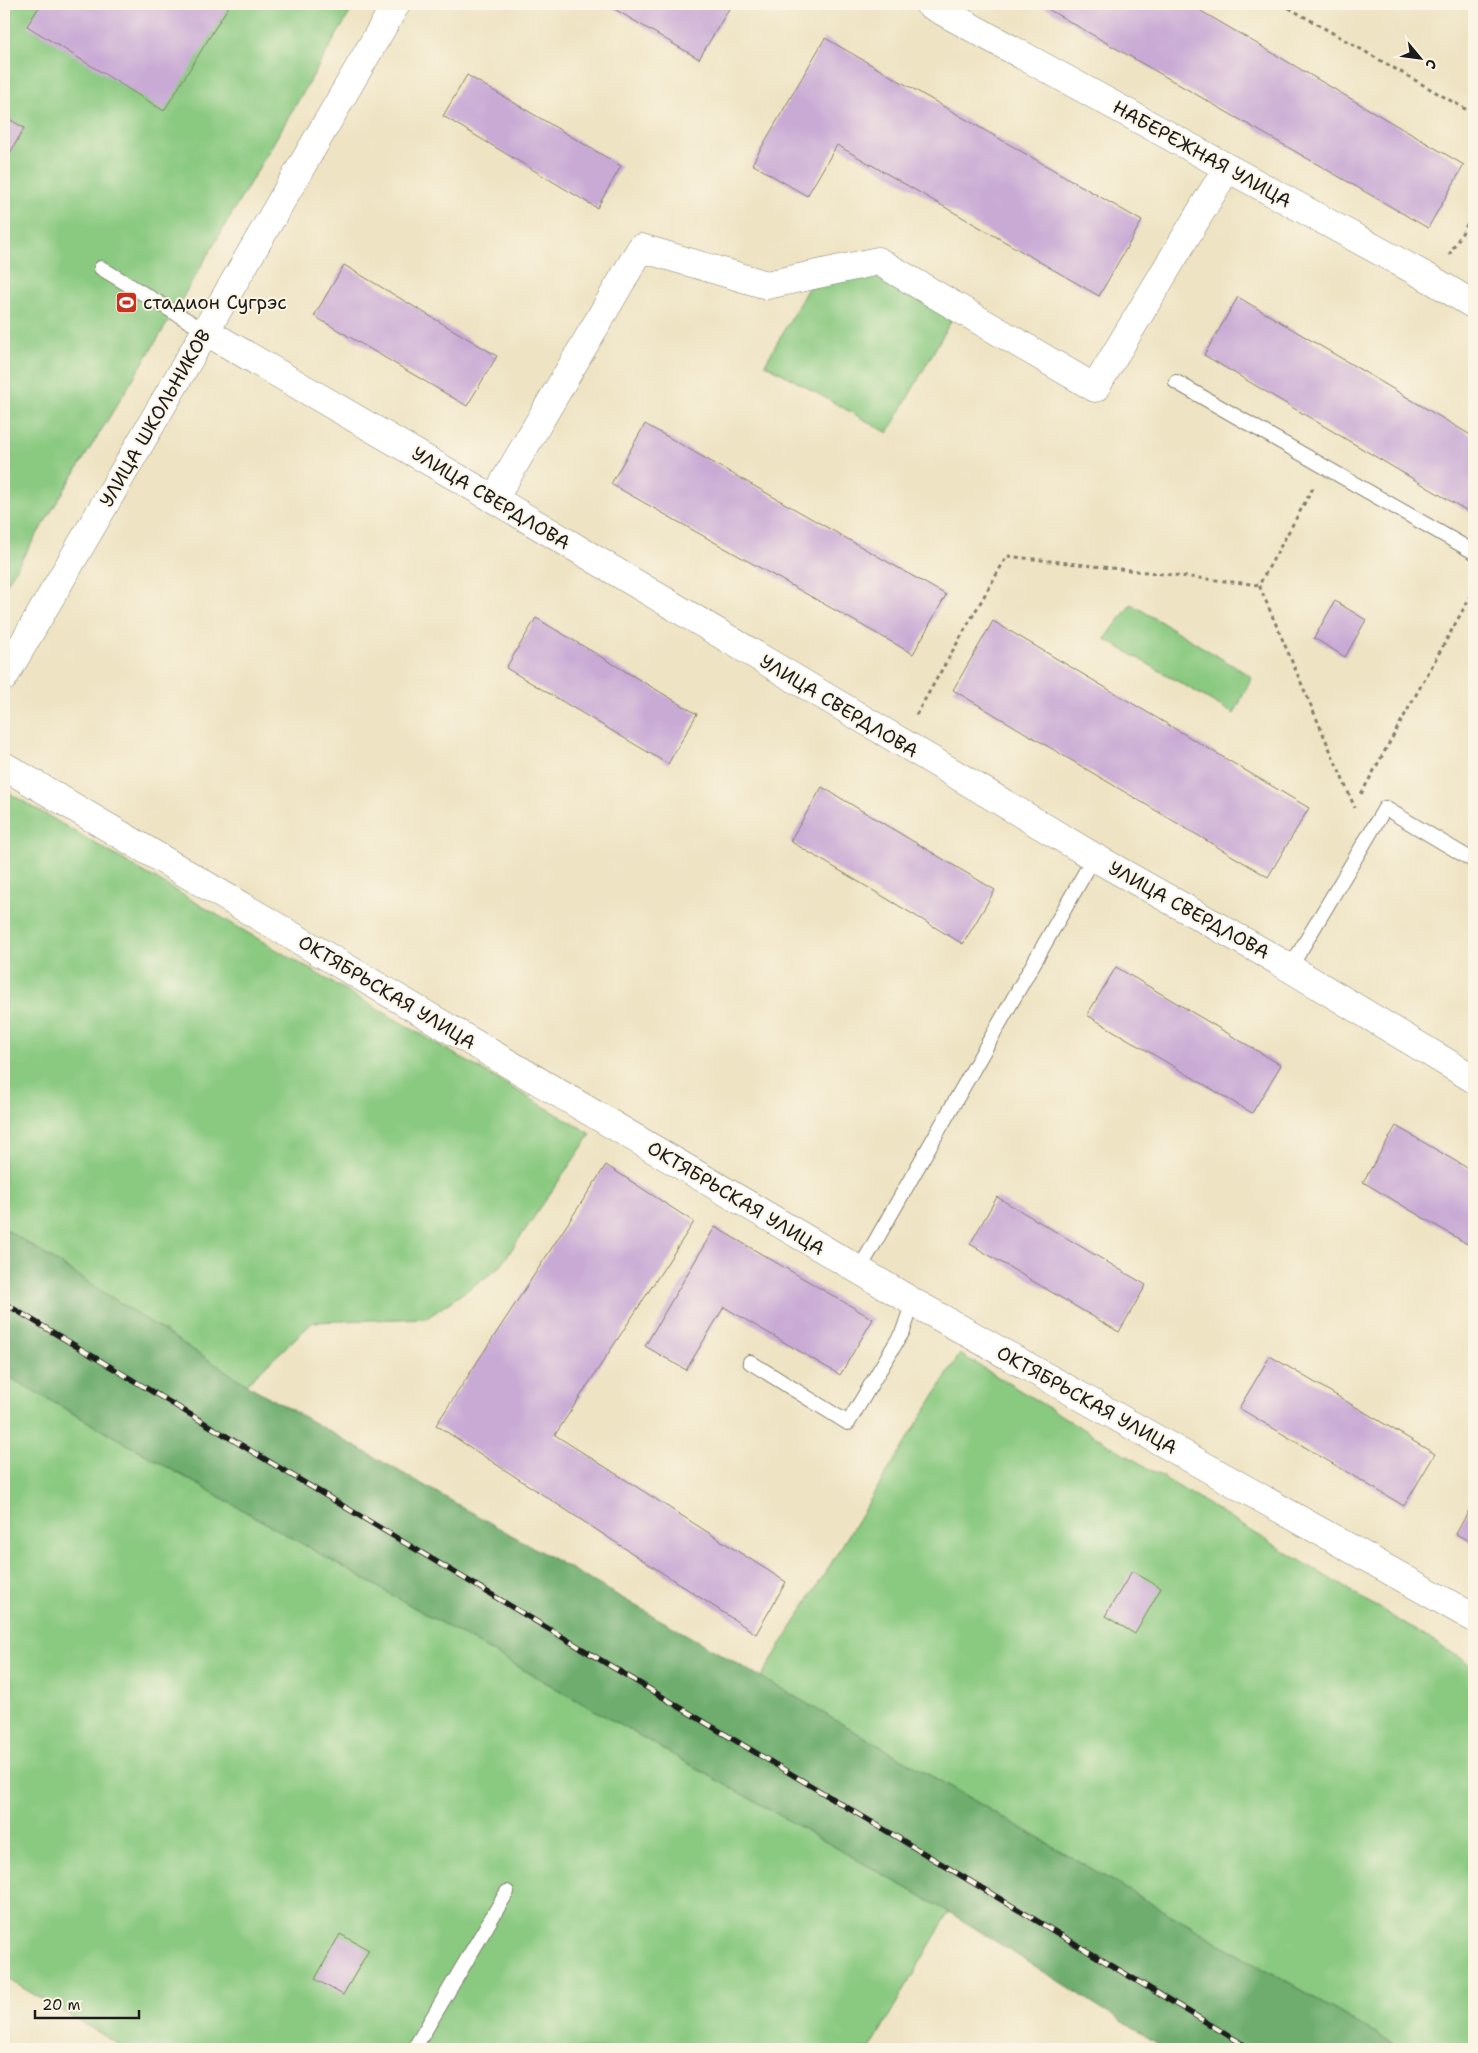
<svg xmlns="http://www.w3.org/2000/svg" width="1478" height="2053" viewBox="0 0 1478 2053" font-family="'Shantell Sans',sans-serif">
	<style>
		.green { fill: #89c980; stroke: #52724e }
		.forest { fill: #6ead6e; stroke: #456445 }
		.building { fill: #c9aad5 }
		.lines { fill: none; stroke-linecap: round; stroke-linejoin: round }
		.lane-casing { stroke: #858070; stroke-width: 16 }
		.street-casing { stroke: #858070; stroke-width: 29 }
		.secondary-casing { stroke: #858070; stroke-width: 29 }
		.path { stroke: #858070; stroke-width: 3; stroke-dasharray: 4 4; stroke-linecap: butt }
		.lane { stroke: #fff; stroke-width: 14 }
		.street { stroke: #fff; stroke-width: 28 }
		.secondary { stroke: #fff; stroke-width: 28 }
		.rail-casing { stroke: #1c1c1c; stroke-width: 5.5 }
		.rail { stroke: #fcf5e5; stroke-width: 4; stroke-dasharray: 11; stroke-linecap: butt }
		.labels { text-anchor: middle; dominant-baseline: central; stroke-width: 4; stroke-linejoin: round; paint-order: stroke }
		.street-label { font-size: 19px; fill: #1c1c1c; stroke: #fcf5e5 }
		.poi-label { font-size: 19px; fill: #1c1c1c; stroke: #fcf5e5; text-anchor: start }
	</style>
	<rect width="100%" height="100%" fill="#fcf5e5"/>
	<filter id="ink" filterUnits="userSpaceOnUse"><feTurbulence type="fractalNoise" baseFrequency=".02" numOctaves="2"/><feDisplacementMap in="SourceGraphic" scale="10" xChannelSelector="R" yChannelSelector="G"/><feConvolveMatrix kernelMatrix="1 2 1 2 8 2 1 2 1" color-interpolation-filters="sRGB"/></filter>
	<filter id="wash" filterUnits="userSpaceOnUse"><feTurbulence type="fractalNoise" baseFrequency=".0096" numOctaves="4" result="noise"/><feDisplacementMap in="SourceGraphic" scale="20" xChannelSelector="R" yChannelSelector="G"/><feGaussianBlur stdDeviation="1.12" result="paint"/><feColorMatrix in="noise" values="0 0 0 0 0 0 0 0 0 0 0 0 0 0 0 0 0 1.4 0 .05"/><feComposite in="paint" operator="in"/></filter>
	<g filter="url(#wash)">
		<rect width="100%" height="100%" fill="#eee3c3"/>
		<!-- green -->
		<g class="green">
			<path d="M4,4H355L176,309L4,588V164L24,128L4,116Z"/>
			<path d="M872,273L952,319L888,433L765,364L808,288Z"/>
			<path d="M1131,604L1252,677L1234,714L1105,639Z"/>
			<path d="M4,790L591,1134L499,1268L427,1318L313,1322L246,1384L4,1228Z"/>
			<path d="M960,1354L1474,1666V2049H1402L761,1677Z"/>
			<path d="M4,1374L949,1912L870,2049H127L4,1977Z"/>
		</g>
		<!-- forest -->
		<path class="forest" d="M4,1228L246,1384L761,1677L1402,2049H1166L949,1912L4,1374Z"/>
		<g id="blocks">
			<!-- building -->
			<g class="building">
				<path d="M41,4H230L164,111L27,26Z"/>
				<path d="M606,4H732L699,59Z"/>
				<path d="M1039,4H1189L1464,165L1428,228Z"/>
				<path d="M825,38L1142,221L1099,296L837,145L807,196L752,164Z"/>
				<path d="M467,75L621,166L597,208L443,116Z"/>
				<path d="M4,116L24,128L4,164Z"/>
				<path d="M344,265L497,356L467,406L314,316Z"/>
				<path d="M1238,297L1474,437V515L1204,355Z"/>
				<path d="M645,424L946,595L913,654L611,484Z"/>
				<path d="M1335,601L1366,620L1345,657L1314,638Z"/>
				<path d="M536,618L697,714L668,764L506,668Z"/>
				<path d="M993,621L1309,808L1268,877L953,690Z"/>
				<path d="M822,787L995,890L963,944L790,841Z"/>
				<path d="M1116,967L1281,1065L1252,1113L1087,1015Z"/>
				<path d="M1396,1126L1474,1172V1248L1363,1182Z"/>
				<path d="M606,1165L694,1222L555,1435L786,1582L756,1634L436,1425Z"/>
				<path d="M997,1197L1146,1285L1119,1332L970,1244Z"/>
				<path d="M715,1227L873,1319L840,1375L724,1307L686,1370L645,1346Z"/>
				<path d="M1270,1356L1435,1454L1404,1506L1239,1408Z"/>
				<path d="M1474,1501V1544L1456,1534Z"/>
				<path d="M1132,1571L1161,1588L1135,1634L1105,1616Z"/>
				<path d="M340,1934L369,1950L343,1995L315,1979Z"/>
			</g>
		</g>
	</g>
	<g filter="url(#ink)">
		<use href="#blocks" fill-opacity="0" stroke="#858070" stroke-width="1"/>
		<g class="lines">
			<defs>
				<g id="lane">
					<path d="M101,268L205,331"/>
					<path d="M1176,382L1474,552"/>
					<path d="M1290,968L1385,808L1474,861"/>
					<path d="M859,1270L1094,857"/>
					<path d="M750,1362L848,1423L903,1331L913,1302"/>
					<path d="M414,2049L507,1892"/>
				</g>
				<g id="street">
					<path d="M929,4L1434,281L1474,305"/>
					<path d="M205,331L494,499L1094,857L1268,955L1474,1079"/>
					<path d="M494,499L641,248L767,285L878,261L1095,388L1227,168"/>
					<path d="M4,677L396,4"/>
				</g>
				<path id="secondary" d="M4,766L913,1302L1474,1618"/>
			</defs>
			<!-- lane casing -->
			<use href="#lane" class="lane-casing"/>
			<!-- street casing -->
			<use href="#street" class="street-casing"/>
			<!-- secondary casing -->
			<use href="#secondary" class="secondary-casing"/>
			<!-- path -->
			<g class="path">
				<path d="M1282,4L1474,114"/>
				<path d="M1449,255L1474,213"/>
				<path d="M1313,488L1259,585L1355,808"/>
				<path d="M916,715L1007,556L1259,585"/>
				<path d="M1361,794L1474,590"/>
			</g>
			<!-- lane -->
			<use href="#lane" class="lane"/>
			<!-- street -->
			<use href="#street" class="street"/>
			<!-- secondary -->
			<use href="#secondary" class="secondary"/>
			<defs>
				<path id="rail" d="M4,1303L1251,2049"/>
			</defs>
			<!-- rail casing -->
			<use href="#rail" class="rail-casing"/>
			<!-- rail -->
			<use href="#rail" class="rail"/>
		</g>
	</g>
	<!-- icons -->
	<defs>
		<symbol id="stadium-square" viewBox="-11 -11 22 22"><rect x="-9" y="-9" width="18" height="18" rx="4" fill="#c8321e" stroke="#fcf5e5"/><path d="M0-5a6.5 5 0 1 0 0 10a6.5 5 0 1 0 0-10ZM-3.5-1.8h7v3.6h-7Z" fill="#fff"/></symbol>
	</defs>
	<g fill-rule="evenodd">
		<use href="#stadium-square" x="114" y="290" width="25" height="25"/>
	</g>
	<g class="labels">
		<!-- street labels -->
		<g class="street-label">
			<text transform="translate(1202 154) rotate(29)">НАБЕРЕЖНАЯ УЛИЦА</text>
			<text transform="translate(155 418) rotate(-60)">УЛИЦА ШКОЛЬНИКОВ</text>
			<text transform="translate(491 498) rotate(31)">УЛИЦА СВЕРДЛОВА</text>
			<text transform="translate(839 706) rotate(31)">УЛИЦА СВЕРДЛОВА</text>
			<text transform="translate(1189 910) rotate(29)">УЛИЦА СВЕРДЛОВА</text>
			<text transform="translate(387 992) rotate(31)">ОКТЯБРЬСКАЯ УЛИЦА</text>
			<text transform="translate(736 1198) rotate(31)">ОКТЯБРЬСКАЯ УЛИЦА</text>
			<text transform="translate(1087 1400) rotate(29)">ОКТЯБРЬСКАЯ УЛИЦА</text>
		</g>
		<!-- poi labels -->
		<g class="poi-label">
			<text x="143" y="302">стадион Сугрэс</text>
		</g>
	</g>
	<!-- margin -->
	<rect width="1478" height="2053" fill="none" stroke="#fcf5e5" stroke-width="20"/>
	<!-- north arrow -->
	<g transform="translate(1420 58) rotate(119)" stroke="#fcf5e5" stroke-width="4" paint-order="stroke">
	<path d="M0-4L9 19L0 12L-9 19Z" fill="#1c1c1c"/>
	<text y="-8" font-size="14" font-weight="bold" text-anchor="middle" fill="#1c1c1c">С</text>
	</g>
	<!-- scale -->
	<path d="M35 2010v8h104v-8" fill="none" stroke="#1c1c1c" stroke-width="2.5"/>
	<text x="42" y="2010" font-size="15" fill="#1c1c1c" stroke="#fcf5e5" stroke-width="4" paint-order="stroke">20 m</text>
</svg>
